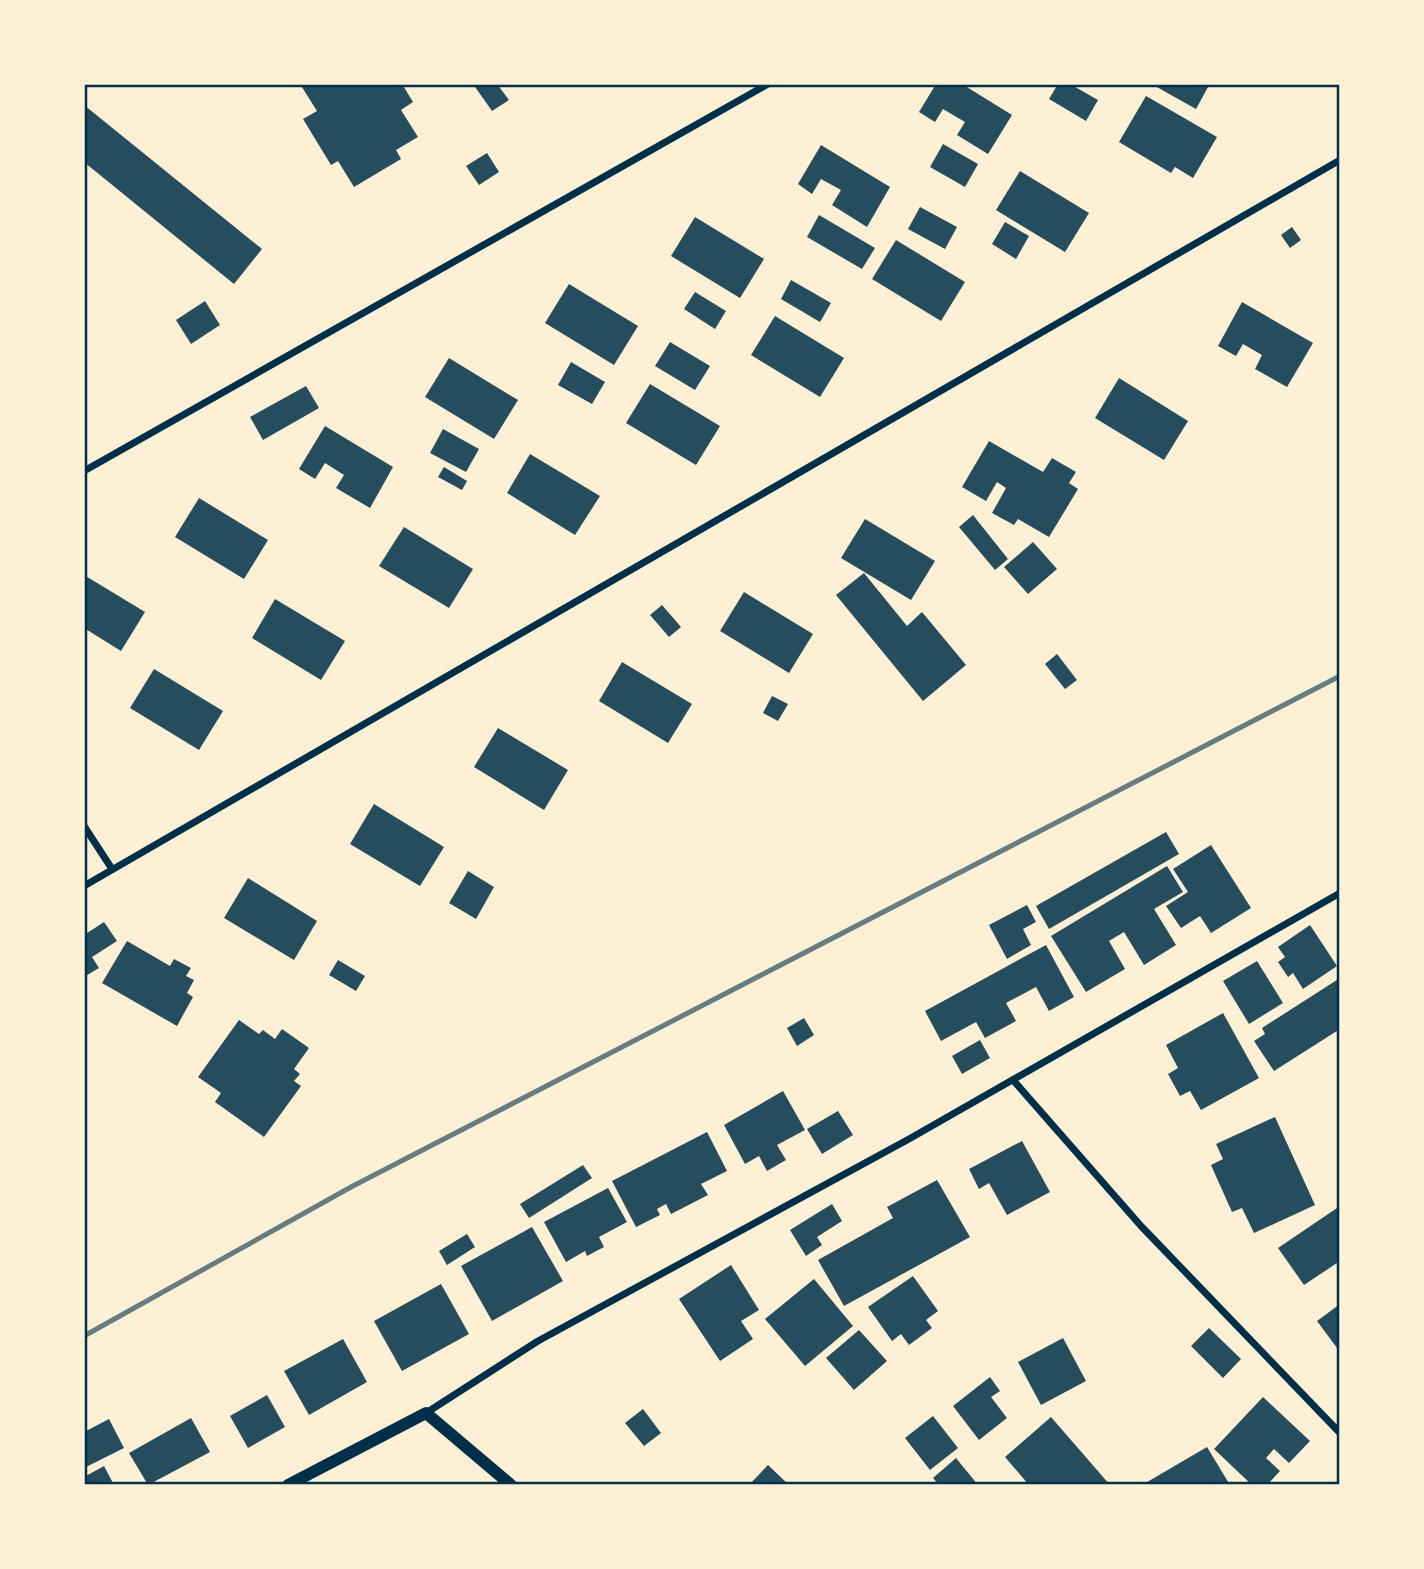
<svg xmlns="http://www.w3.org/2000/svg" width="1424" height="1569" viewBox="0 0 1424 1569" font-family="'Fira Sans Condensed',sans-serif">
	<style>
		.building { fill: #264d5e }
		.lines { fill: none; stroke-linecap: round; stroke-linejoin: round }
		.minor { stroke: #003049; stroke-width: 7 }
		.tertiary { stroke: #003049; stroke-width: 12 }
		.rail { stroke: #657d81; stroke-width: 5 }
		.neatline { fill: none; stroke: #003049; stroke-width: 2.5 }
	</style>
	<rect width="100%" height="100%" fill="#fdf0d5"/>
	<!-- building -->
	<g class="building">
		<path d="M300,84H402L413,102L401,110L418,137L396,150L401,159L354,187L338,161L331,165L303,119L317,111Z"/>
		<path d="M473,84H497L509,100L492,111Z"/>
		<path d="M936,84H962L1012,115L988,154L957,135L965,122L943,109L935,122L919,112Z"/>
		<path d="M1058,84H1070L1098,100L1086,121L1049,99Z"/>
		<path d="M1156,84H1203L1208,87L1196,109L1155,86Z"/>
		<path d="M1146,96L1217,137L1193,178L1175,167L1171,173L1119,142Z"/>
		<path d="M84,105L262,249L234,284L84,162Z"/>
		<path d="M943,144L978,164L965,187L930,167Z"/>
		<path d="M821,145L890,187L867,227L832,205L841,190L821,179L812,194L798,184Z"/>
		<path d="M487,153L499,172L479,185L466,166Z"/>
		<path d="M1020,171L1089,213L1065,252L996,210Z"/>
		<path d="M920,207L957,227L945,249L908,229Z"/>
		<path d="M819,215L875,248L862,269L807,237Z"/>
		<path d="M695,217L764,259L740,298L671,256Z"/>
		<path d="M1005,222L1029,236L1016,259L992,244Z"/>
		<path d="M1292,227L1301,240L1290,248L1281,235Z"/>
		<path d="M896,240L965,282L941,321L872,279Z"/>
		<path d="M791,280L831,303L820,322L781,299Z"/>
		<path d="M569,284L638,326L614,365L545,323Z"/>
		<path d="M695,292L726,311L715,329L684,309Z"/>
		<path d="M205,301L220,325L191,344L176,320Z"/>
		<path d="M1242,302L1313,343L1287,387L1255,369L1262,355L1243,344L1236,356L1218,346Z"/>
		<path d="M775,316L844,358L820,397L751,355Z"/>
		<path d="M670,342L710,366L695,390L655,366Z"/>
		<path d="M449,358L518,400L494,439L425,397Z"/>
		<path d="M571,362L605,382L592,404L558,385Z"/>
		<path d="M1119,378L1188,421L1164,460L1095,418Z"/>
		<path d="M650,384L720,426L696,465L626,423Z"/>
		<path d="M306,386L319,408L263,440L250,417Z"/>
		<path d="M325,426L393,467L370,508L336,488L344,475L325,463L315,479L299,469Z"/>
		<path d="M443,429L479,449L466,472L430,453Z"/>
		<path d="M989,441L1043,472L1052,458L1076,472L1069,483L1078,489L1049,537L1018,519L1014,525L992,513L1006,488L997,482L986,501L962,487Z"/>
		<path d="M530,454L600,496L575,535L507,493Z"/>
		<path d="M444,467L467,481L462,490L438,477Z"/>
		<path d="M199,498L268,540L244,579L175,537Z"/>
		<path d="M973,515L1008,559L995,570L959,527Z"/>
		<path d="M865,519L935,561L911,600L841,558Z"/>
		<path d="M404,527L473,569L449,608L379,566Z"/>
		<path d="M1033,542L1057,569L1028,594L1004,567Z"/>
		<path d="M864,573L907,626L922,612L966,665L923,701L836,595Z"/>
		<path d="M84,575L145,612L121,651L84,628Z"/>
		<path d="M744,592L813,634L789,673L720,631Z"/>
		<path d="M275,599L345,641L321,680L252,638Z"/>
		<path d="M662,605L681,627L669,637L650,615Z"/>
		<path d="M1057,654L1077,680L1065,689L1045,664Z"/>
		<path d="M622,662L692,704L668,743L599,701Z"/>
		<path d="M154,669L223,711L199,750L130,708Z"/>
		<path d="M772,696L788,704L778,721L763,713Z"/>
		<path d="M498,728L568,770L544,810L474,767Z"/>
		<path d="M374,804L444,847L420,886L350,844Z"/>
		<path d="M1166,832L1179,854L1049,929L1036,906Z"/>
		<path d="M1211,845L1251,908L1211,933L1200,916L1181,928L1166,906L1188,892L1173,869Z"/>
		<path d="M1167,866L1183,892L1154,909L1176,945L1144,965L1124,932L1109,941L1125,969L1086,992L1051,936Z"/>
		<path d="M468,871L494,887L476,919L449,903Z"/>
		<path d="M248,878L317,921L294,960L224,918Z"/>
		<path d="M1027,905L1036,922L1023,929L1031,945L1007,959L989,925Z"/>
		<path d="M104,922L117,941L92,957L99,968L84,977V935Z"/>
		<path d="M1310,925L1337,966L1303,989L1293,973L1288,977L1278,962L1285,957L1278,947Z"/>
		<path d="M127,941L170,966L174,959L191,968L186,976L194,980L187,993L193,997L177,1026L102,983Z"/>
		<path d="M1046,945L1074,997L1049,1011L1036,987L1006,1003L1016,1021L985,1038L976,1022L941,1041L925,1011Z"/>
		<path d="M338,960L365,976L356,991L329,975Z"/>
		<path d="M1257,961L1283,1003L1249,1024L1223,981Z"/>
		<path d="M1340,978V1029L1274,1071L1254,1041L1265,1034L1262,1028Z"/>
		<path d="M1223,1013L1259,1078L1201,1110L1190,1091L1180,1096L1168,1074L1178,1068L1166,1045Z"/>
		<path d="M804,1018L814,1035L797,1046L787,1028Z"/>
		<path d="M239,1020L259,1034L263,1030L275,1039L282,1029L309,1048L294,1069L300,1074L294,1081L301,1086L264,1137L215,1102L221,1093L198,1077Z"/>
		<path d="M980,1040L990,1058L962,1074L952,1056Z"/>
		<path d="M783,1091L805,1130L777,1145L786,1160L767,1171L759,1156L745,1164L724,1125Z"/>
		<path d="M838,1111L853,1135L822,1154L807,1129Z"/>
		<path d="M1275,1117L1315,1205L1254,1233L1242,1208L1232,1212L1211,1165L1223,1159L1216,1144Z"/>
		<path d="M707,1132L727,1171L701,1184L708,1195L671,1214L666,1204L657,1209L660,1215L636,1227L612,1181Z"/>
		<path d="M1022,1141L1050,1192L1007,1215L989,1183L979,1189L969,1169Z"/>
		<path d="M583,1165L592,1178L529,1218L520,1204Z"/>
		<path d="M937,1180L970,1237L844,1306L818,1260L893,1218L887,1207Z"/>
		<path d="M608,1188L627,1222L599,1237L604,1247L587,1256L585,1251L566,1262L544,1222Z"/>
		<path d="M832,1204L842,1221L817,1237L822,1245L806,1256L790,1230Z"/>
		<path d="M1340,1206V1261L1304,1285L1278,1248Z"/>
		<path d="M532,1227L563,1281L492,1321L461,1266Z"/>
		<path d="M467,1234L475,1247L447,1265L439,1251Z"/>
		<path d="M731,1265L759,1310L741,1321L753,1339L720,1361L679,1299Z"/>
		<path d="M913,1276L938,1311L926,1320L932,1328L909,1345L901,1334L892,1341L868,1307Z"/>
		<path d="M814,1279L853,1326L805,1366L765,1319Z"/>
		<path d="M441,1284L469,1334L402,1371L374,1321Z"/>
		<path d="M1340,1304V1352L1317,1321Z"/>
		<path d="M1209,1328L1241,1359L1223,1378L1191,1346Z"/>
		<path d="M859,1330L887,1361L854,1390L826,1358Z"/>
		<path d="M1063,1338L1086,1381L1041,1405L1018,1362Z"/>
		<path d="M343,1339L367,1382L309,1415L284,1371Z"/>
		<path d="M990,1377L1000,1391L991,1397L1007,1418L979,1440L953,1406Z"/>
		<path d="M267,1395L285,1427L248,1448L230,1416Z"/>
		<path d="M1263,1397L1310,1441L1289,1463L1274,1449L1266,1458L1280,1471L1267,1485H1252L1214,1449Z"/>
		<path d="M643,1409L661,1433L644,1446L625,1423Z"/>
		<path d="M933,1416L958,1448L930,1470L905,1438Z"/>
		<path d="M1051,1417L1110,1485H1029L1005,1457Z"/>
		<path d="M191,1418L210,1452L148,1485L129,1453Z"/>
		<path d="M109,1419L124,1448L84,1468V1432Z"/>
		<path d="M1207,1447L1230,1485H1142Z"/>
		<path d="M956,1458L978,1485H939L933,1478Z"/>
		<path d="M768,1465L789,1485H749Z"/>
		<path d="M104,1466L114,1485H84V1477Z"/>
	</g>
	<g class="lines">
		<!-- minor -->
		<g class="minor">
			<path d="M84,471L768,84"/>
			<path d="M84,826L112,869"/>
			<path d="M84,886L1340,160"/>
			<path d="M1013,1080L1141,1226L1340,1433"/>
			<path d="M426,1413L538,1341L909,1139L1340,893"/>
		</g>
		<!-- tertiary -->
		<path class="tertiary" d="M288,1485L426,1413L511,1485"/>
		<!-- rail -->
		<path class="rail" d="M84,1336L351,1187L1340,676"/>
	</g>
	<!-- border -->
	<rect width="1424" height="1569" fill="none" stroke="#fdf0d5" stroke-width="172"/>
	<rect x="86" y="86" width="1252" height="1397" class="neatline"/>
</svg>
